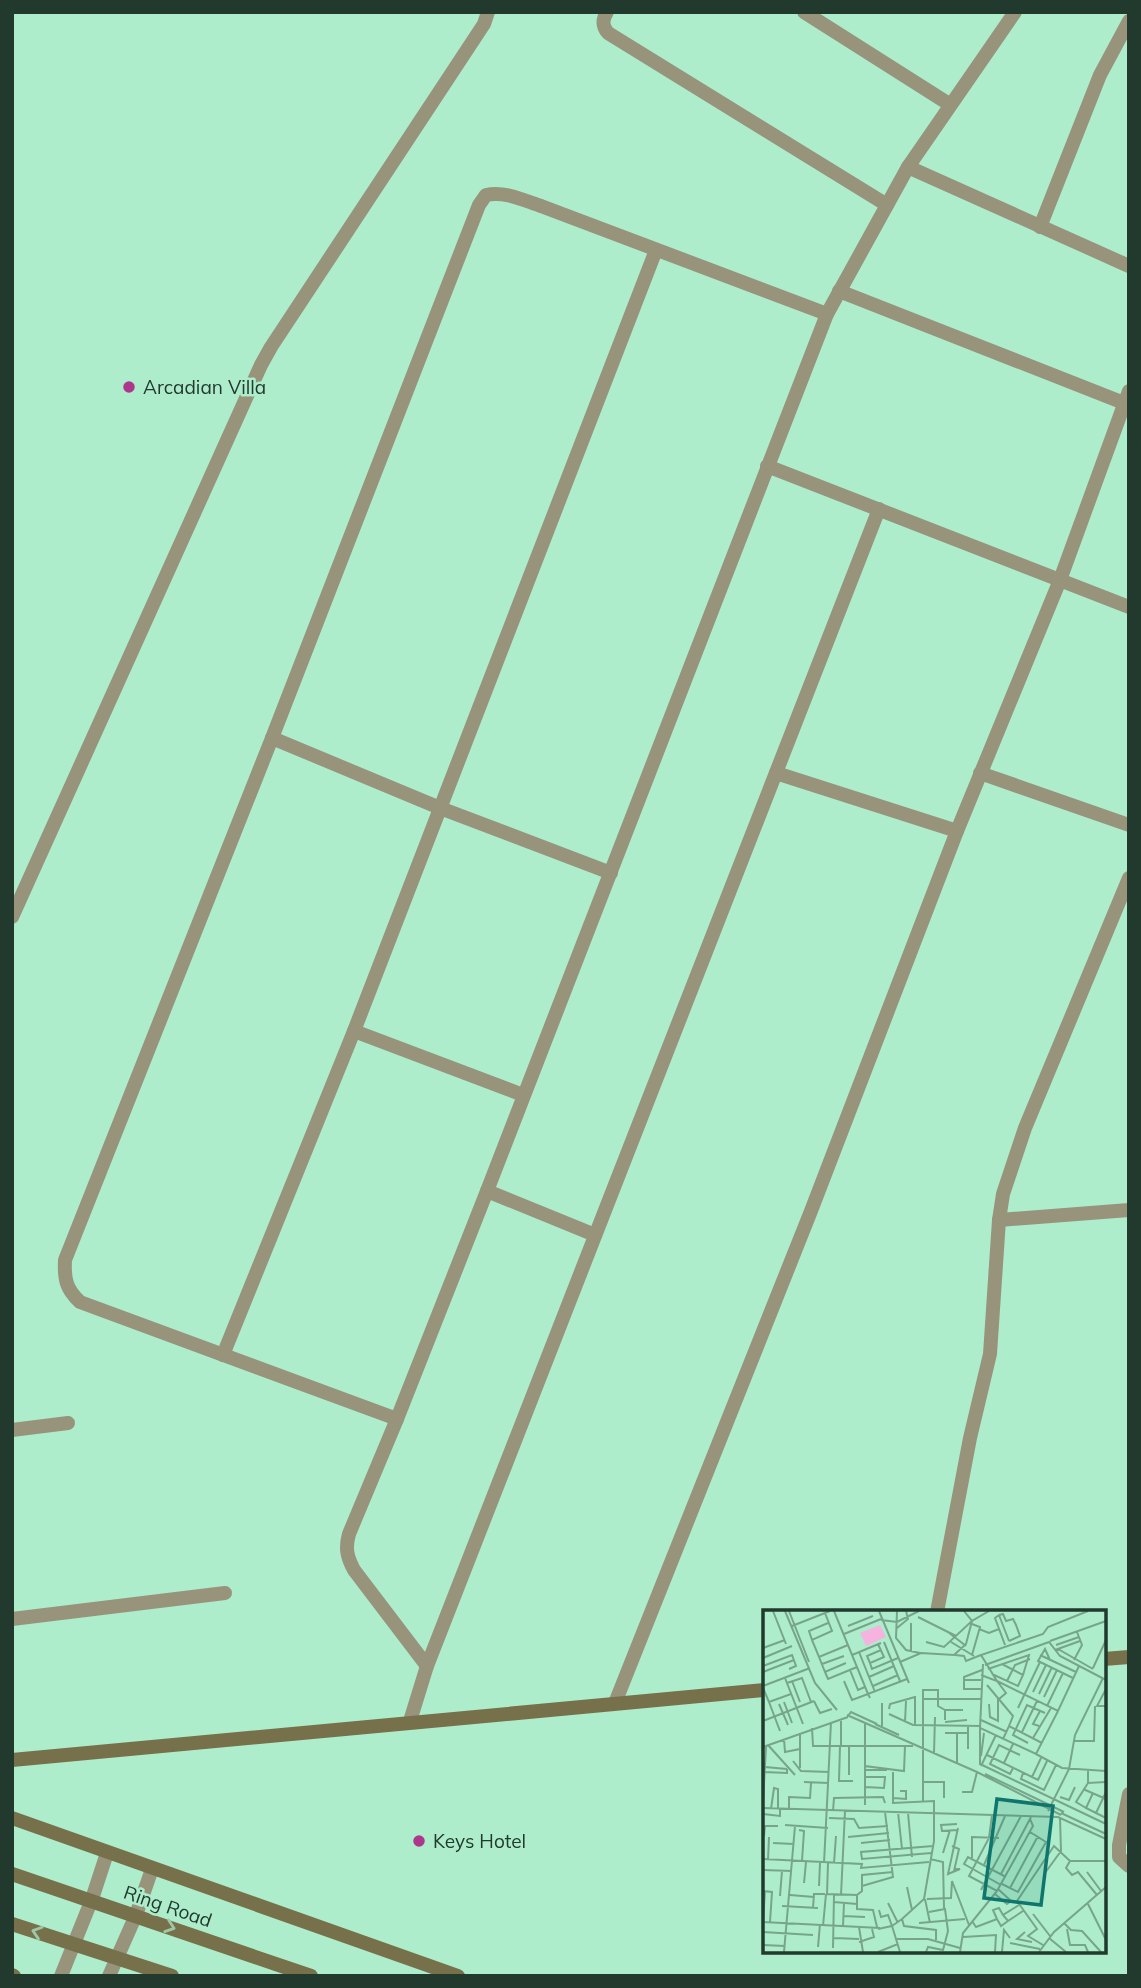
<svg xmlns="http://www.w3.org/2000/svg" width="1141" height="1988" viewBox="0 0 1141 1988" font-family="Mulish,sans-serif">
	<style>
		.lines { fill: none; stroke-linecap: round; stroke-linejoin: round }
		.street { stroke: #98947b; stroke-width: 14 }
		.secondary { stroke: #77714b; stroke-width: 14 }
		.oneway { stroke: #9ec8a5 }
		.poi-dot { fill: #ad378d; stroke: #aeedcb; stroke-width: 2.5 }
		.labels { text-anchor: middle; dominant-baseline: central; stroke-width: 5; stroke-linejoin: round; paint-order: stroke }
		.poi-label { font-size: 19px; fill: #213a2d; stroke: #aeedcb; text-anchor: start }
		.street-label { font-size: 19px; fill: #213a2d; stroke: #aeedcb }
		.inset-road { fill: none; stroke: #76a58c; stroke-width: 2 }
		.view { fill: #0f766e; fill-opacity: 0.15; stroke: #0f766e; stroke-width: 3.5 }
		.inset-edge { fill: none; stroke: #213a2d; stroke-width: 3.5 }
	</style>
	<rect width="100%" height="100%" fill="#aeedcb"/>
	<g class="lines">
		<!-- street -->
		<g class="street">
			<path d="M607,12C602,20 602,26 608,33L887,205"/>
			<path d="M804,12L949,104"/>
			<path d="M908,167L1015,12"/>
			<path d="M1040,227L1100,75L1129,21"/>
			<path d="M839,291L1129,405"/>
			<path d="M767,466L1129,607"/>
			<path d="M272,738L440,808L611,873"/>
			<path d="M776,773L957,831"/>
			<path d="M980,773L1129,825"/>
			<path d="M12,917L261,365L271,347L484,24L488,12"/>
			<path d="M354,1031L523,1095"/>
			<path d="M487,1191L595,1235"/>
			<path d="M999,1220L1129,1210"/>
			<path d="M223,1355L354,1031L656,250"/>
			<path d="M397,1419L80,1302C66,1289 64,1279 65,1260L272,738L479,205L486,195C505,191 523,200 541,206L827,314"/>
			<path d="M12,1430L68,1423"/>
			<path d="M937,1612L970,1438L990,1354L999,1220L1003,1194L1025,1128L1129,878"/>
			<path d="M12,1619L225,1593"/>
			<path d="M427,1666L354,1570C347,1557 345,1548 349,1534L397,1419L487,1191L827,314L908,167L1129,266"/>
			<path d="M615,1703L811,1211L957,831L1060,580L1129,391"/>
			<path d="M410,1721L427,1666L879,509"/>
			<path d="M1129,1794L1119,1845V1857L1129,1866"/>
			<path d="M61,1976L92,1899L107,1853"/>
			<path d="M109,1976L136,1915L152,1869"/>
		</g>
		<!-- secondary -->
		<g class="secondary">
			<path d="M1104,1659L1129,1657"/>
			<path d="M12,1760L765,1690"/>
			<path d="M12,1818L458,1976"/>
			<path d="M12,1874L311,1976"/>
			<path d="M12,1924L172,1976"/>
			<path d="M12,1975L14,1976"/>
		</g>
	</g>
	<!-- one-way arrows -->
	<defs><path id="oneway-chevron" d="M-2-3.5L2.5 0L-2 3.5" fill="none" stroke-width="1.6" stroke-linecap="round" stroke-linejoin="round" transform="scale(1.75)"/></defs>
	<g class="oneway">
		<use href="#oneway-chevron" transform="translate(170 1927) rotate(19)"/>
		<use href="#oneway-chevron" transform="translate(37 1932) rotate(-162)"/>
	</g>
	<!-- markers -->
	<g class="poi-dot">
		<circle cx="129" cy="387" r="7"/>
		<circle cx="419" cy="1841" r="7"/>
	</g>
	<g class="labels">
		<!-- poi labels -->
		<g class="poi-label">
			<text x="143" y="387">Arcadian Villa</text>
			<text x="433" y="1841">Keys Hotel</text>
		</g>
		<!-- street labels -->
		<g class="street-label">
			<text transform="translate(168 1906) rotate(19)">Ring Road</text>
		</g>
	</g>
	<!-- overview -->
	<g transform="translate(763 1610)">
		<rect width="343" height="343" fill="#aeedcb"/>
		<path d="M117,15L123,27L103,36L97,23Z" fill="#f6b3df"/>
		<path class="inset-road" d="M10,1L23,34M22,1L52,73L74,100M26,1L46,52M71,1L105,84L144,69M116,1L146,73M134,1L133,28L143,40L157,43M62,3L69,21L49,30L46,21L65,13M236,5L240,4L243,11L250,9L253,15L257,26L246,31M236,5L232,8L242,35M236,5L246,31M155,7L193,26M118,10L134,12L156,1M148,13V42M209,14L217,17L209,45M29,16L67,1M85,16L110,6M134,18L145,9L143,1M216,19L226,23L236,19M185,22L203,36M81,24L118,9M49,30L56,47L85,35M287,31L343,11M121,32L137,71M163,32L181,37L209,11L201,1M188,32L211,46M115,34L121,47L107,53L109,59L135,48M293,35L316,27M0,38L22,30M295,39L330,59M292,40L317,31M96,42L112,82M89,45L118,33M192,45L201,46L203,51L218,45M277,45L313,62M56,47L62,62L83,53M0,48L29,36M287,50L282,39L275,51L310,68M311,50L319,35L314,22M137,52L158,43L191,45L203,34L209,11L226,1M107,53L104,46L118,40M59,54L81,46M220,54L217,118L273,144L295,101M222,55L286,32L297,46L343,70M0,56L29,45L33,56L26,59M316,56L295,101L234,71L218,45L280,24L285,17L325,1M330,58L343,30M225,59L266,45L260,65M87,60L95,80L102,77M0,62L31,50M62,62L65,69L94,57M229,64L255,76L260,65L239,54M218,65L234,71L243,83L236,89M106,67L131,56M22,68L40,114M201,70V79H218M218,70H201V67L219,60M29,71L37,92M81,71L89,90L105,84L107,88M244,71L252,55L267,49M24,73L39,68L48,92M224,75L250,106L246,116M0,76L47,58M110,76L135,65M0,78L6,92L28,84M343,79L334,96H343M270,82L283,55M276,84L289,57M281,87L294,60M160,89V80H175V96L182,100M51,91L57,103L69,99M6,92L17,121M21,92L29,113M119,93V116M16,94L25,115M226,94L227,107L235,111V89M284,96L300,63M255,98L277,52M126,99L127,94L152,87M126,104L150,115L218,116M84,105L214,162L298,205M85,106L88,102L114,114M182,110V100H200M218,110L244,122M0,111L51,91M142,112L143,91M182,112L204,110M102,114V156L141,161L142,136M112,114L136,125M152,115V86M276,116L270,114L277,101M49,118L50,136H150M217,118V154L343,214M259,122L274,91M37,123V158M182,123H205M270,128L288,98M21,129L22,142L37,139M240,129L246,116L279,133M311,131H331L332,96M265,133L250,125L264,95L282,103M5,135L32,165M77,136L76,171H90M78,136V109M0,137L85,107M205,139V116M171,143L172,107M273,144L299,158L343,161M224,145L275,170L284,151M218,146L221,123M30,151L38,161L66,162M194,153V123M241,153L250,134M218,156L233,125M2,157L24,159M250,158L247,164L227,154L236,135L257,145M102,160H124M325,161V173L343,172M1,162L24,163V159M130,162V193L171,191V231L161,289L139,309M260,163L258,169L281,180L293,155M222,164L301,202M86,165V136M102,167H123M269,167L278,148M41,172L65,173L68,112M160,172H181V188M102,177L121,178L122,167M320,179L343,189M199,182H209L214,162M330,183L323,198L343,208M297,187L306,190L312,177M130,188L143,189V181H137M160,191V89H218M0,192L3,137M102,195V156M0,198L295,207L343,229M323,198L313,192L325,173M8,199L11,178L15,179V199M26,199V187L47,188L48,173M70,201L71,188L120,187L122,193M285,201L306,159L312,125L340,68M135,202L139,239M145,203L149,247M298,203L343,224M333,203L343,182M0,204L17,206V199M229,205L226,228L206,266L234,281L270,216L267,209M66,208L91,209L96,218L125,216M194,214L178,215L179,221L194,220M22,215L65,218M36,220L41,221L39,251M1,226L2,216H15M85,227L126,223M10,233L31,234M98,233L127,230M189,236L196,239L191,261M168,243L99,249L98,242L170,236M180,243L187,220M209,248V227L236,228M0,249L99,254L98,258L166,252M167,249L180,252L181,298M5,250L6,227M307,251L303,258L309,265L315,262L334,285M307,251H343M61,253L65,174M65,253L64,284L94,285V299L110,300L114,317M71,253L73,226M221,255L242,206M191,259H197L185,264L195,218M0,260L29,261M324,262L338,281M282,263L298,241L297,208M238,264L268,207M41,273L43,252M239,274L255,282L283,232L267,222M238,275L201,254L205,247L243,267M56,276L57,253M99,276L130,267L122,202M144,277L149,300M247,278L275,226M218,280L258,206M0,281L9,282L7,312M232,284L244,294L248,291L235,279M27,285L51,287M78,285L82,201M94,285L99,281V265L130,262M17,286L19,261M162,289L167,313M164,289L188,288L189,271L206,315M71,292L94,294M125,293L135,313M325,294L343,330M256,295L240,305L245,311L260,301M19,296L55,298M50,298L51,284H62M116,300L118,307L125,305L129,316L139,309L141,316L173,320V330M270,304L287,326M80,306L102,307M234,309L230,300L236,298L240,305M209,311L213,317L234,309L238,316L245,311M0,312L117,318M0,312L2,281M156,313L202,309M301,313L308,320L319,321L338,342M60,316L63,284M80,316L81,293M96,317L100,342M115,319L129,316L137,342M304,319L307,335H322L325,342M0,322L50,325M262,322L254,329L269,332M200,327L233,325L232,342M71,328L96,329M286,328L303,342M134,329H165L197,338M96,332L111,327L109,319M247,333L277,339M0,335L22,336M280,335L265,326L274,319L254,291L291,236L307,251M55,337L57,314M70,338L71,285M21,342L32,216M115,342L135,334M163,342L165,337L180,340L185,321L182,299L166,302M197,342L200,323L234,281M239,342L241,320L247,328M276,342L291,322L343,277"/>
		<path class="view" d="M234,189L290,196L278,295L221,288Z"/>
		<rect width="343" height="343" class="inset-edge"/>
	</g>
	<!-- border -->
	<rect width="1141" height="1988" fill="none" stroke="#213a2d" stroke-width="28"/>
</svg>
